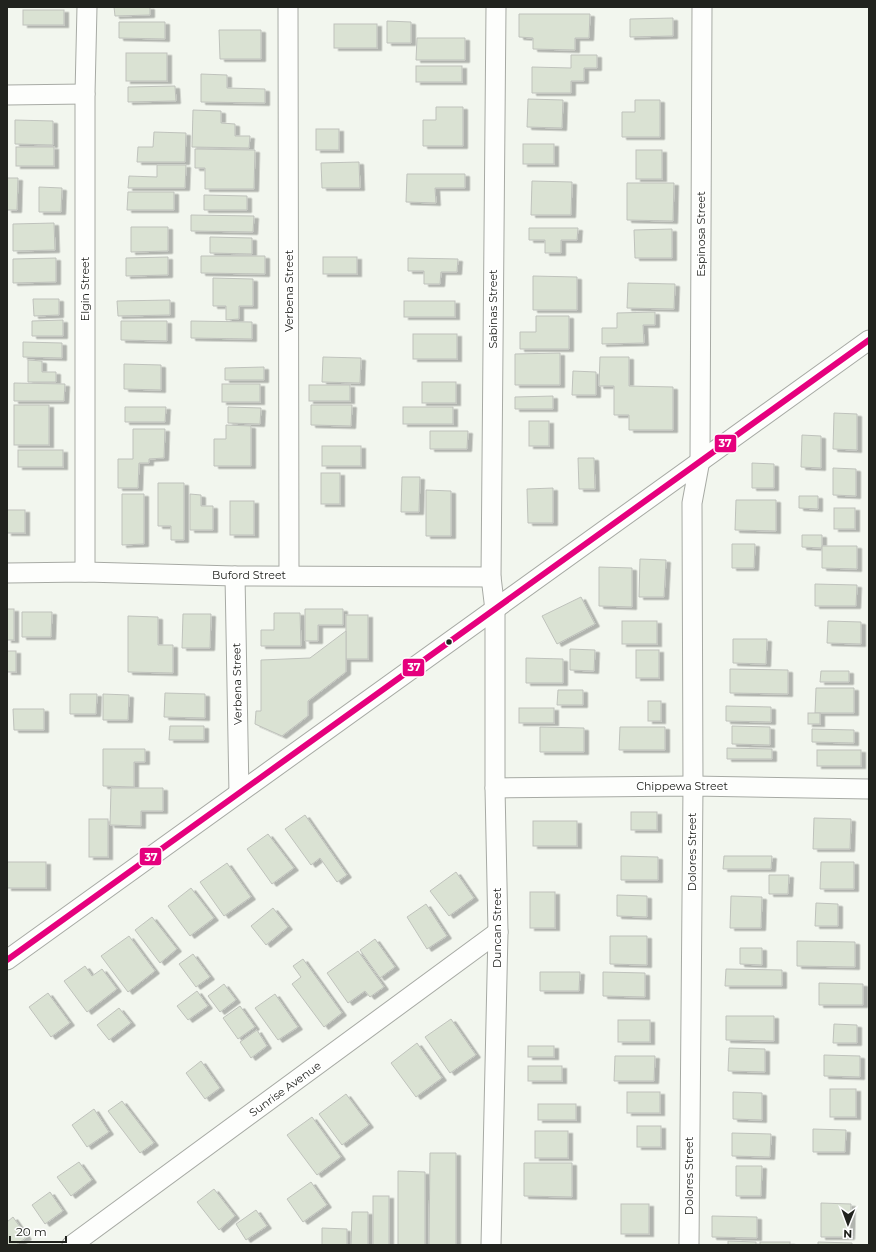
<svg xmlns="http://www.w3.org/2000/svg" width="876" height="1252" viewBox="0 0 876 1252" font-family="Montserrat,sans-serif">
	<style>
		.building { fill: #dae2d3; stroke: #bfc2bc; filter: url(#shadow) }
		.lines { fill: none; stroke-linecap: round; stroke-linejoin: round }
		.minor-casing { stroke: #a7aaa4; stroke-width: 21 }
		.minor { stroke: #fdfefc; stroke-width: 19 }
		.bus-1-casing { stroke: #fff; stroke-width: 9 }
		.bus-1 { stroke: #e5007d; stroke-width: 6 }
		.bus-dot { fill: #21231e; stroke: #fff; stroke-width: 1.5 }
		.labels { text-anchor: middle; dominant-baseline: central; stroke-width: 3; stroke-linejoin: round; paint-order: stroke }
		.street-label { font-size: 11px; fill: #21231e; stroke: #fff }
		.line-badge { stroke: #fff; stroke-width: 1.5 }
		.badge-label { font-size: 11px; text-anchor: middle; font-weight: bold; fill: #fff }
	</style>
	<defs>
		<filter id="shadow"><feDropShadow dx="4.5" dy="2.5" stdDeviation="0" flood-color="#0004"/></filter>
	</defs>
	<rect width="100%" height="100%" fill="#f2f6ee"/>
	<!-- building -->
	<g class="building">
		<path d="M114,7H150V15L115,16Z"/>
		<rect x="23" y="10" width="41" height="15"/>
		<path d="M519,14H590L589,38H575V50L533,49V38L519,37Z"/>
		<path d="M673,18V36L630,37V19Z"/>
		<path d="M387,21L411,22V43H387Z"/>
		<path d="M119,22H165V39L119,38Z"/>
		<rect x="334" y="24" width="43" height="24"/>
		<path d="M219,30H261V59H220Z"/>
		<path d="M417,38H465V60H416Z"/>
		<rect x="126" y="53" width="41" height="28"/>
		<path d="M571,55H597V68H584V81H571V93H532V67L571,68Z"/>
		<rect x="416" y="66" width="46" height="16"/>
		<path d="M201,74L227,75V88L265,89V103L201,102Z"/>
		<path d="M175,86L176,101L128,102V87Z"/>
		<path d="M528,99L563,100L562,128L527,127Z"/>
		<path d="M635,100H660V137H622V112H635Z"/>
		<path d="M436,107H463V146H423V120H436Z"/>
		<path d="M193,110L221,111V123L235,124V136H250L249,148L192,147Z"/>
		<path d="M15,120L53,121V145L15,144Z"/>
		<rect x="316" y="129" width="23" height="21"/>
		<path d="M154,132L186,133L185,162H137L138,147H153Z"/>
		<rect x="523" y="144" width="31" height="20"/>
		<rect x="16" y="147" width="38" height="19"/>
		<path d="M195,149L255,150L254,189H205V168H195Z"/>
		<rect x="636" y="150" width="26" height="29"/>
		<path d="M359,162L360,188H322L321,163Z"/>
		<path d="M157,165H186L185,188H128L129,176L157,177Z"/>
		<path d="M407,174H465V188H435L436,203L406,202Z"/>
		<path d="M7,178H18L17,210H7Z"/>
		<path d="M532,181L572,182L571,215H531Z"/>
		<path d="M627,183H674L673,221L627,220Z"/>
		<path d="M39,187L62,188L61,212H39Z"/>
		<path d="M128,192H174V210H127Z"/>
		<path d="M204,195L247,196V210H204Z"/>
		<path d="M191,215L254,216L253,232L191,231Z"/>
		<path d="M54,223L55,250L13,251V224Z"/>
		<path d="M131,227H168V251L131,252Z"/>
		<path d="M529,228H578L577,240H561V253H545V240H529Z"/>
		<path d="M672,229V258H635L634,230Z"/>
		<path d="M210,237L252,238V254L210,253Z"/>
		<path d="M201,256H265V274L201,273Z"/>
		<path d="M168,257V275L126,276V258Z"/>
		<rect x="323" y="257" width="34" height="17"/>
		<path d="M56,258V282L13,283V259Z"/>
		<path d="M408,258L458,259L457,272H441L440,284H424V271H408Z"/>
		<path d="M533,276L577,277V310H533Z"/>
		<path d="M213,278L253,279V306H239V319L226,320V306H213Z"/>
		<path d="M628,283L675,284L674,309L627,308Z"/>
		<path d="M33,299H59V315L34,316Z"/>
		<path d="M170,300V315L118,316L117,301Z"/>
		<rect x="404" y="301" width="51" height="16"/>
		<path d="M655,312V325H643L644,343L602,344V328H617V313Z"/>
		<path d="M536,316H569V349H520V332H536Z"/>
		<path d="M63,320V336H32V321Z"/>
		<path d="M121,321H167V341L121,340Z"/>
		<path d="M191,321L252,322V339L191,338Z"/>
		<rect x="413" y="334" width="44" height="25"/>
		<path d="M23,342L62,343V358L23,357Z"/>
		<path d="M560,353V385H515V354Z"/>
		<path d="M323,357L361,358L360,383L322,382Z"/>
		<path d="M600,357H629V386L673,387V430H629V415H614V386H599Z"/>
		<path d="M28,360L42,361V372H56V382H28Z"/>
		<path d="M124,364L161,365V390L124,389Z"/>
		<path d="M264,367V380H225V368Z"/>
		<path d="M573,371L596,372V395H572Z"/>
		<rect x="422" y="382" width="34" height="21"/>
		<path d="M14,383L65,384L64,401H14Z"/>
		<rect x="222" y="384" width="38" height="18"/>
		<rect x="309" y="385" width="41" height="16"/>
		<path d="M553,396V409H515V397Z"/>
		<rect x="14" y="405" width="35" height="40"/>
		<path d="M311,405H352L351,426L311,425Z"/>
		<path d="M125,407H166L165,422H125Z"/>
		<path d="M228,407L261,408L260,424L228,423Z"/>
		<rect x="403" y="407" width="50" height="17"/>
		<path d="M834,413L857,414V450L833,449Z"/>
		<rect x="529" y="421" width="20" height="25"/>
		<path d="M226,425L251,426V466H214V439H226Z"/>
		<path d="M133,429H165L164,458L149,459V463H139L138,488H118V459H133Z"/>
		<path d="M430,431H468L467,449H430Z"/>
		<path d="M802,435L821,436V468L801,467Z"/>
		<rect x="322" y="446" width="39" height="20"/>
		<rect x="18" y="450" width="45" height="17"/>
		<path d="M578,458H594L595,489H579Z"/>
		<path d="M752,463L774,464V488H752Z"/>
		<path d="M833,468L856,469V496L833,495Z"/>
		<rect x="321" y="473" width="19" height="31"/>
		<path d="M402,477H420L419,512H401Z"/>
		<path d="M158,483H184V540H171V526H158Z"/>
		<path d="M553,488V523H528L527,489Z"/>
		<path d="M426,490L451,491V536H426Z"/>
		<path d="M122,494H144V544L122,545Z"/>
		<path d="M190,494L201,495V506H213V530H190Z"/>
		<path d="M799,496H818V509L799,508Z"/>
		<path d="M736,500H776V531L735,530Z"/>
		<rect x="230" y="501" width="24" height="34"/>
		<rect x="834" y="508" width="21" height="21"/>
		<rect x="7" y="510" width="18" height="23"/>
		<path d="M802,535H822V548L802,547Z"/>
		<path d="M732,544H755L754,568H732Z"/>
		<path d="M822,546H857V569L822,568Z"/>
		<path d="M640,559L666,560L664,597H639Z"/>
		<path d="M599,567L632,568V607L599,606Z"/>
		<path d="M815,584L857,585L856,606H815Z"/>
		<path d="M581,597L595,624L557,644L542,616Z"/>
		<rect x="7" y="609" width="7" height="31"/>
		<path d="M305,609H343V625H318V641H305Z"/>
		<path d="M22,612H52L51,637H22Z"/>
		<path d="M274,613H300L301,646H261V630H274Z"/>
		<path d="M183,614H211L210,648H182Z"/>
		<rect x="346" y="615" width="22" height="44"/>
		<path d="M128,616L158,617V645H173V673L128,672Z"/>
		<rect x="622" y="621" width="35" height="23"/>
		<path d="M828,621L861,622V644L827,643Z"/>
		<path d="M346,631V672L308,701V716L282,736L255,724L256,711H261V660L310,658Z"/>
		<path d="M733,639H767L766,664L733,663Z"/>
		<path d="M570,649L595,650L594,671L570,670Z"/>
		<rect x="636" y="650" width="23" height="28"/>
		<rect x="7" y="651" width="9" height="21"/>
		<path d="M526,658L563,659V683H526Z"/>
		<path d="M730,669L788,670V694L730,693Z"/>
		<path d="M821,671H849V682H820Z"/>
		<path d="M816,688H854V713H815Z"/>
		<path d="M558,690H583V705H557Z"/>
		<path d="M165,693L205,694V718L164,717Z"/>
		<path d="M70,694H97L96,714H70Z"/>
		<path d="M103,694L129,695L128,720H103Z"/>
		<rect x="648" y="701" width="13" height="20"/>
		<path d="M726,706L771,707V722L726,721Z"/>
		<rect x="519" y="708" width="35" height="15"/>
		<path d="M13,709H44V730H14Z"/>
		<rect x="808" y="713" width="12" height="11"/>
		<path d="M170,726H204V740H169Z"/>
		<path d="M732,726L770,727V745L732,744Z"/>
		<path d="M540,727L584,728V752H540Z"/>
		<path d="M620,727H665V750H619Z"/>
		<path d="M812,729L854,730V743L812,742Z"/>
		<path d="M727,748L772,749V759H727Z"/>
		<path d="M103,749H145V762H134V787L103,786Z"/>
		<rect x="817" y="750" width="44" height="16"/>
		<path d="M111,788H163V811H141V826L110,825Z"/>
		<rect x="631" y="812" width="26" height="18"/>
		<path d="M305,815L347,875L337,882L320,858L311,865L285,829Z"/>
		<path d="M814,818L851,819L850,849H813Z"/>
		<rect x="89" y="819" width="19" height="38"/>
		<rect x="533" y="821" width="44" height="25"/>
		<path d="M268,834L294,868L272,884L247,849Z"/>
		<path d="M621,856L658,857V880H621Z"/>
		<path d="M724,856H772L771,869H723Z"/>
		<rect x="7" y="862" width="39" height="26"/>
		<path d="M821,862H854V889H820Z"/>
		<path d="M227,863L251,897L224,916L200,882Z"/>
		<path d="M456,872L474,898L449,916L430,891Z"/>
		<path d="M769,875H789L788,894H769Z"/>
		<path d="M191,888L214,918L190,936L168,906Z"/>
		<rect x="530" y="892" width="25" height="36"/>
		<path d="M617,895L647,896V917L617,916Z"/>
		<path d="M731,896L762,897L761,928H730Z"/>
		<path d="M816,903L838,904V926H815Z"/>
		<path d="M426,904L447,936L427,949L407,917Z"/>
		<path d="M273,908L288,927L266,945L251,926Z"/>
		<path d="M152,917L177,949L160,963L135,930Z"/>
		<path d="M129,936L155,971L128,992L101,956Z"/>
		<path d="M610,936H647V965L610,964Z"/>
		<path d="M375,939L395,967L380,978L360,950Z"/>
		<path d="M797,941L855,942V967L797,966Z"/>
		<path d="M740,948H762V965L740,964Z"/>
		<path d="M358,951L384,987L370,997L365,991L348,1003L327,973Z"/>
		<path d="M193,954L210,977L196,987L179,964Z"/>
		<path d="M303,959L342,1013L324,1027L292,984L301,977L293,966Z"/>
		<path d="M85,966L92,976L102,969L117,989L87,1012L64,981Z"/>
		<path d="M726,969L782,970V986H725Z"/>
		<path d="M540,972H580L579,991H540Z"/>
		<path d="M603,972L645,973V997L603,996Z"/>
		<path d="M819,983L863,984V1005H819Z"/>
		<path d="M224,984L236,1000L220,1012L208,996Z"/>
		<path d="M197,991L208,1006L188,1020L177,1006Z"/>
		<path d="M48,993L70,1023L51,1037L29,1007Z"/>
		<path d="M275,994L298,1027L278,1040L255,1008Z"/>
		<path d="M240,1006L255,1027L238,1039L223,1018Z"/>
		<path d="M119,1008L131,1023L109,1040L97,1025Z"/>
		<path d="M726,1016H774V1041L726,1040Z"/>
		<path d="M451,1019L476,1055L450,1073L425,1037Z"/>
		<rect x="618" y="1020" width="32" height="22"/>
		<path d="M834,1024L857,1025V1043H833Z"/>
		<path d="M257,1030L267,1046L251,1058L240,1042Z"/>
		<path d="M417,1043L442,1078L416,1097L391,1063Z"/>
		<rect x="528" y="1046" width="26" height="11"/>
		<path d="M729,1048L765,1049V1072L728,1071Z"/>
		<path d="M824,1055L860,1056V1077L824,1076Z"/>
		<path d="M615,1056H655L654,1081H614Z"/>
		<path d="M201,1061L220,1088L205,1099L186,1073Z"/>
		<rect x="528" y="1066" width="34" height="15"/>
		<rect x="830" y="1089" width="26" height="28"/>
		<rect x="627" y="1092" width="33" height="21"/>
		<path d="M733,1092L762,1093V1120L733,1119Z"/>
		<path d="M346,1094L369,1125L342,1145L319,1114Z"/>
		<path d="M122,1101L154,1143L140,1153L108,1111Z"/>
		<rect x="538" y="1104" width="38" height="16"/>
		<path d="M94,1109L109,1132L87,1147L72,1125Z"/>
		<path d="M312,1117L341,1157L317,1175L287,1135Z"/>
		<rect x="637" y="1126" width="24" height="21"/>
		<path d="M813,1129L846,1130L845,1152H813Z"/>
		<rect x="535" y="1131" width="33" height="27"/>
		<path d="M732,1133L771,1134L770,1157L732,1156Z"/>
		<path d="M430,1153H456V1245H429Z"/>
		<path d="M79,1162L92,1180L71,1196L57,1177Z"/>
		<path d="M524,1163H572V1197L524,1196Z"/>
		<path d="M736,1166H762L761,1196H736Z"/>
		<path d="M398,1171L425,1172V1245H398Z"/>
		<path d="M311,1182L327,1205L303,1222L287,1199Z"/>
		<path d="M214,1189L235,1216L219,1230L197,1202Z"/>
		<path d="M50,1192L63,1211L45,1224L32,1205Z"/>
		<rect x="373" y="1196" width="16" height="49"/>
		<path d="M821,1203L851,1204L850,1237H821Z"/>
		<rect x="621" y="1204" width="28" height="30"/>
		<path d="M256,1210L267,1226L246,1240L236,1224Z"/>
		<path d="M352,1212H368V1245H351Z"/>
		<path d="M712,1216L757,1217V1238L712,1237Z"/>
		<path d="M13,1217L27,1237L16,1245H7V1222Z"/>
		<path d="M322,1228L347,1229V1245H322Z"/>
		<path d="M728,1241L756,1242V1245H728Z"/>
		<rect x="760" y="1242" width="30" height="3"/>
		<path d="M818,1242L852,1243V1245H818Z"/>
	</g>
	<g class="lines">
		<defs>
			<g id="minor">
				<path d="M288,7L289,575"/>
				<path d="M7,95L85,94"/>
				<path d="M85,572V94L87,7"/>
				<path d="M7,573L85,572L235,576L491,577"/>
				<path d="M235,576L239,793"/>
				<path d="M495,788L693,786L869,789"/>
				<path d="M7,960L869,340"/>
				<path d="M72,1245L498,932"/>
				<path d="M491,1245L498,932L495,788V610L491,577L496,7"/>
				<path d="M689,1245L693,786L692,503L700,460L702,7"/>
			</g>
		</defs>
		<!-- minor casing -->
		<use href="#minor" class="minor-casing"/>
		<!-- minor -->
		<use href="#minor" class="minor"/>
		<defs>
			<path id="bus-1" d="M7,960L869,340"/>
		</defs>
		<!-- bus-1 casing -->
		<use href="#bus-1" class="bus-1-casing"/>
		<!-- bus-1 -->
		<use href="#bus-1" class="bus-1"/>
	</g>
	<!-- markers -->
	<circle class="bus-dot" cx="449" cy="642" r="3.5"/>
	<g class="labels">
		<!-- street labels -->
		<g class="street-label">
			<text transform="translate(701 234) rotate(-90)">Espinosa Street</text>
			<text transform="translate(85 289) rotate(-90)">Elgin Street</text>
			<text transform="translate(289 291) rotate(-90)">Verbena Street</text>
			<text transform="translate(493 309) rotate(-90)">Sabinas Street</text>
			<text x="249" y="575">Buford Street</text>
			<text transform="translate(237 684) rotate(-91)">Verbena Street</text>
			<text x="682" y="786">Chippewa Street</text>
			<text transform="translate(692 852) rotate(-90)">Dolores Street</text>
			<text transform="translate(497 928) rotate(-90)">Duncan Street</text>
			<text transform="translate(285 1089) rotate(-36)">Sunrise Avenue</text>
			<text transform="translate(689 1176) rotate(-90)">Dolores Street</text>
		</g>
	</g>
	<g class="line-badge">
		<rect x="714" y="434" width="23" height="19" rx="4" fill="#e5007d"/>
		<rect x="402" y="658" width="23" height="19" rx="4" fill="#e5007d"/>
		<rect x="139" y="847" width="23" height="19" rx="4" fill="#e5007d"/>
	</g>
	<g class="badge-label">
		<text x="725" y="447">37</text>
		<text x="414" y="671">37</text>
		<text x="151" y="861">37</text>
	</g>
	<!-- border -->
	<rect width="876" height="1252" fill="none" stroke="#21231e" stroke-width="16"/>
	<!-- north arrow -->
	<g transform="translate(848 1224) rotate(181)" stroke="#ffffff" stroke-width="3" paint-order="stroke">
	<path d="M0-3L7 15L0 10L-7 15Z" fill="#21231e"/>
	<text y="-6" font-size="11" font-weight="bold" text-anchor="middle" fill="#21231e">N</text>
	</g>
	<!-- scale -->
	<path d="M10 1236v6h56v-6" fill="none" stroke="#21231e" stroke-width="2"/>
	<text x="16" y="1236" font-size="12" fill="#21231e" stroke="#ffffff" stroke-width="3" paint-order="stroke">20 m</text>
</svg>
